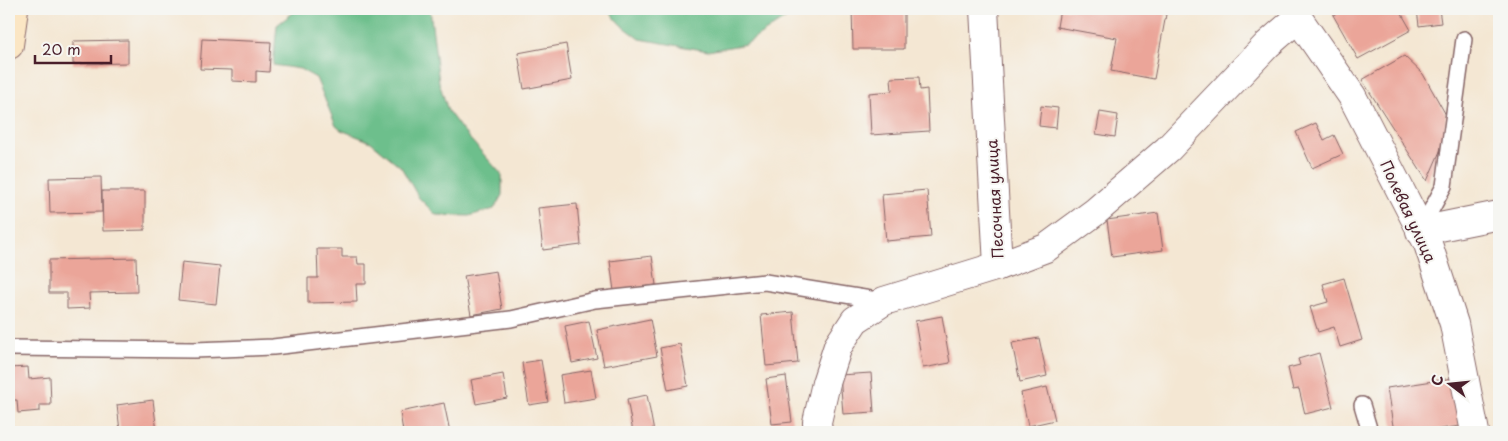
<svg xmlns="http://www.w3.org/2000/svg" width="1508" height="441" viewBox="0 0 1508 441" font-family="'Playpen Sans',sans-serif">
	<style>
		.forest { fill: #6dbf8c; stroke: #5c6f5c }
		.building { fill: #eba599 }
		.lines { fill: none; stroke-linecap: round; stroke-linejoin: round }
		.lane-casing { stroke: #866566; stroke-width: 18 }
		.street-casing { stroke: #866566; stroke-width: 30 }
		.secondary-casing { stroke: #866566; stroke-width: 30 }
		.lane { stroke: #fff; stroke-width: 15 }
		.street { stroke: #fff; stroke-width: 28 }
		.secondary { stroke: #fbe6c4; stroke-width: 28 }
		.labels { text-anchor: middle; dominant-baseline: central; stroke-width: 4; stroke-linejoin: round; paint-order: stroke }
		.street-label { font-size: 15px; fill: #4a1f2b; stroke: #f6f6f2 }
	</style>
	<rect width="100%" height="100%" fill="#f6f6f2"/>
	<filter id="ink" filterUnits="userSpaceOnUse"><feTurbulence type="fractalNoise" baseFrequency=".02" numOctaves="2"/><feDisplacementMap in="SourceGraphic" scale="10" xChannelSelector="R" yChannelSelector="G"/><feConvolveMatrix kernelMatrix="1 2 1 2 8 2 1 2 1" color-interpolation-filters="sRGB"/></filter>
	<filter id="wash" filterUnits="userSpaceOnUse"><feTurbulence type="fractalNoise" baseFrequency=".0096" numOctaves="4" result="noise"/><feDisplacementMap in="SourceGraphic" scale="20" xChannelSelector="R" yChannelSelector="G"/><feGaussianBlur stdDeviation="1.12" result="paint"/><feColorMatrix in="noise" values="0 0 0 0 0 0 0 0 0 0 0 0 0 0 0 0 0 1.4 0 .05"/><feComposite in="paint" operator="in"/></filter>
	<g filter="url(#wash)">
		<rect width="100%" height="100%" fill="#f4e7d3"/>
		<!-- forest -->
		<g class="forest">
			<path d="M298,9H430L439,82L448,111L462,130L502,175V195L494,209L469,216L436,215L419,198L401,167L371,142L341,130L336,126L316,78L300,69L273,65L277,25Z"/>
			<path d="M607,9H797L794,13L746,44L708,51L640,39L620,24Z"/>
		</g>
		<g id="blocks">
			<!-- building -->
			<g class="building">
				<path d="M852,9H904V49H853Z"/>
				<path d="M1060,9H1167L1154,79L1111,71L1117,38L1057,27Z"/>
				<path d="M1345,9H1399L1411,30L1358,59L1333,15Z"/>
				<path d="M1417,9H1439L1441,23L1419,26Z"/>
				<path d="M202,39L271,42L269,72L256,71V82L232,81V70L200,69Z"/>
				<path d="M128,40V63L73,64V41Z"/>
				<path d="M566,44L572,80L524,89L518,53Z"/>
				<path d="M1404,56L1423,74L1446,115L1444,142L1427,181L1362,80Z"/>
				<path d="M919,77L920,90L927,89L929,131L871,135L869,93L892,91L891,78Z"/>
				<path d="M1041,106L1058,108L1056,128L1039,126Z"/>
				<path d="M1100,112L1118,115L1115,137L1096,134Z"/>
				<path d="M1316,123L1324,140L1334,135L1343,154L1312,168L1296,132Z"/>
				<path d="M101,177L102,212L50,213L49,178Z"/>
				<path d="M927,190L931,237L886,241L882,194Z"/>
				<path d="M102,191H145V230L103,231Z"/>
				<path d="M577,204L581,245L543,250L538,208Z"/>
				<path d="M1158,213L1163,250L1112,257L1107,220Z"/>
				<path d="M317,249H342V257H357L358,264H366V284H356L357,302L308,303V278H318Z"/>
				<path d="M652,256L656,285L614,291L610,261Z"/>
				<path d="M136,258L137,292L89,293L90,308L67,309V293H49V260Z"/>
				<path d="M182,262L220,266L216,304L178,300Z"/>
				<path d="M496,271L502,309L471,315L464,276Z"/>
				<path d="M1344,278L1362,340L1340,347L1334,327L1318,332L1310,307L1328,302L1323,284Z"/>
				<path d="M793,312L798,363L766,366L761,315Z"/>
				<path d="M942,316L950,363L923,368L915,321Z"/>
				<path d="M650,319L657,356L604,366L597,330Z"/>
				<path d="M589,321L597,358L572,363L565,326Z"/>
				<path d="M1039,338L1047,376L1020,382L1012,343Z"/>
				<path d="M680,344L688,386L668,390L660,348Z"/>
				<path d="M1319,353L1333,407L1305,414L1299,389L1293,390L1288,368L1300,365L1298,359Z"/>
				<path d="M541,360L548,402L529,405L522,363Z"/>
				<path d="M28,367L29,379L50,377L51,405H40V411L18,413L17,400H9V368Z"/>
				<path d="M591,370L596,398L564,403L560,375Z"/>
				<path d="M871,373L874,412L843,414L840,375Z"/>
				<path d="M503,374L507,398L476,404L471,380Z"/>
				<path d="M786,376L792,422L772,424L766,379Z"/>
				<path d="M1453,378L1460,426L1421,432H1394L1387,388Z"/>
				<path d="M1047,387L1055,420L1028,426L1021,393Z"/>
				<path d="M647,395L654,432H633L627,399Z"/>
				<path d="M153,400L157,432L120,431L117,405Z"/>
				<path d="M444,403L450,432H403L400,412Z"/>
			</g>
		</g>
	</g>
	<g filter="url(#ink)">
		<use href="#blocks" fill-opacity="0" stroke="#866566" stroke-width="1"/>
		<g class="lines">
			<defs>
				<g id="lane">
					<path d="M1420,231L1444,186L1464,39"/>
					<path d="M9,348L194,350L273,347L511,319L595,300L765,282L883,301"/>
					<path d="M1362,405L1370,432"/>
				</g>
				<g id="street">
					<path d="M1296,9L1298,18L1352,96L1428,244L1454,324L1475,432"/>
					<path d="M1420,231L1499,215"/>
					<path d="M998,266L1046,248L1095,212L1168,149L1267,45L1298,18"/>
					<path d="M818,432L817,422L826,383L838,346L855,320L884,301L998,266L984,9"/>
				</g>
				<path id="secondary" d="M9,45L14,9"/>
			</defs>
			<!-- lane casing -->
			<use href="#lane" class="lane-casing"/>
			<!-- street casing -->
			<use href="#street" class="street-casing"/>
			<!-- secondary casing -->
			<use href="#secondary" class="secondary-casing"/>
			<!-- lane -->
			<use href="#lane" class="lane"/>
			<!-- street -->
			<use href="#street" class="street"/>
			<!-- secondary -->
			<use href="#secondary" class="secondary"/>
		</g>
	</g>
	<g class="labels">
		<!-- street labels -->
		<g class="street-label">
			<text transform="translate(994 199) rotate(-93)">Песочная улица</text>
			<text transform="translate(1409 211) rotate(65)">Полевая улица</text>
		</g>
	</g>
	<!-- margin -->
	<rect width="1508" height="441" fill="none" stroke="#f6f6f2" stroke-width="30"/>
	<!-- north arrow -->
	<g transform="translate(1450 384) rotate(286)" stroke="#f6f6f2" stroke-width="4" paint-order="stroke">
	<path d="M0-4L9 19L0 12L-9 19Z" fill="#4a1f2b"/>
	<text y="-8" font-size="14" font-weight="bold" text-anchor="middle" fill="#4a1f2b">С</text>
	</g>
	<!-- scale -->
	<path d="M35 55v8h76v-8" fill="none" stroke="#4a1f2b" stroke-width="2.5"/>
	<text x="42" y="55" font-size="15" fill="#4a1f2b" stroke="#f6f6f2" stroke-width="4" paint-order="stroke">20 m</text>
</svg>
